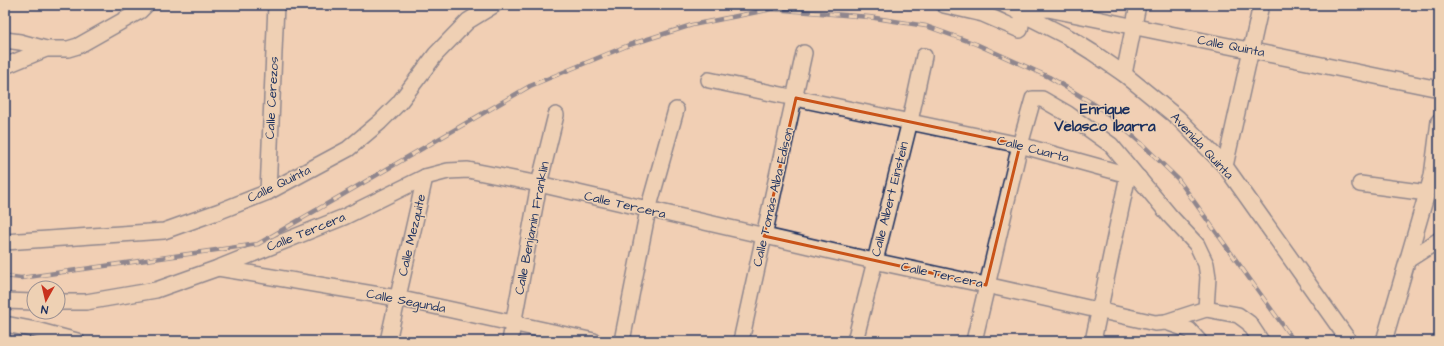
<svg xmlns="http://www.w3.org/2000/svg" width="1444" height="346" viewBox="0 0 1444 346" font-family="'Architects Daughter',sans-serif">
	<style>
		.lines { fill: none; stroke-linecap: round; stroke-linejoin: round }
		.minor-casing { stroke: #1b2f5e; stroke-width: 18 }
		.minor { stroke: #eed1b4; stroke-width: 15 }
		.rail-casing { stroke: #1b2f5e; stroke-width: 4.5 }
		.rail { stroke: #eed1b4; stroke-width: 3; stroke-dasharray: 9; stroke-linecap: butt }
		.marked { fill: none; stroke: #c95318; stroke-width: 3; stroke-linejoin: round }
		.labels { text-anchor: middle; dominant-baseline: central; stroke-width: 3; stroke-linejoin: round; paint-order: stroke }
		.street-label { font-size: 13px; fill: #1b2f5e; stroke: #eed1b4 }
		.quarter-label { font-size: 15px; font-weight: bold; fill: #1b2f5e; stroke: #eed1b4 }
	</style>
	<rect width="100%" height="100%" fill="#f1cfb4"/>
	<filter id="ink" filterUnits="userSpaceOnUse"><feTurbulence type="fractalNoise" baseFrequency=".025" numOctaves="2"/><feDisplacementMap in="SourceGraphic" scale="8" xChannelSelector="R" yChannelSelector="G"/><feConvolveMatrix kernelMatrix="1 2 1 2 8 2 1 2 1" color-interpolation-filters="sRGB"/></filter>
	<g filter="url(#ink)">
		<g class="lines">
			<defs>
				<g id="minor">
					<path d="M944,5L983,14L1020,30L1025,5"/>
					<path d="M1005,5L1068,37L1092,52L1124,74L1178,118L1225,166L1349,341"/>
					<path d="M1023,14L1037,10L1048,9L1439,89"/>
					<path d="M5,40L20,42L46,49"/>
					<path d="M5,66L46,49H68L78,46L140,11L146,5"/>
					<path d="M1124,74L1138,5"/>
					<path d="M709,80L1020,145L1139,178"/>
					<path d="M1225,166L1261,5"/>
					<path d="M1360,184L1427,193"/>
					<path d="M268,192L276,5"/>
					<path d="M5,242L164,231L220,211L268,192L348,149L380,122L399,103L436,54L468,21L494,5"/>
					<path d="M1408,260L1439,240"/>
					<path d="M218,268L397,298L594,341"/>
					<path d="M5,301L34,302"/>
					<path d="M58,302H86L156,290L218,268L344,217L425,177L448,171L468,170L539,184L874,261L986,285L1155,323L1166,322L1206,309"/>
					<path d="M1166,322L1189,330L1199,341"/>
					<path d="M5,324L36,330L77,341"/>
					<path d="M388,341L425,177"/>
					<path d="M510,341L539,184L556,115"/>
					<path d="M622,341L648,210L676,110"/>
					<path d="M741,341L804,53"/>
					<path d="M855,341L910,121L924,56"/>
					<path d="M974,341L1020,145L1033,99H1042L1068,114L1111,145L1170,216L1197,245L1206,264L1208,277L1206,309L1238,315L1249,323L1261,341"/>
					<path d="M1093,341L1128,175"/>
					<path d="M1384,341L1432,176L1439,121"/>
				</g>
			</defs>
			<!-- minor casing -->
			<use href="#minor" class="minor-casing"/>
			<!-- minor -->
			<use href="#minor" class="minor"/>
			<defs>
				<path id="rail" d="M5,276L21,278L258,244L530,86L629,45L692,25L772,9L869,17L926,26L976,44L1049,77L1100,108L1142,144L1178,179L1294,341"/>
			</defs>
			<!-- rail casing -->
			<use href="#rail" class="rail-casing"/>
			<!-- rail -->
			<use href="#rail" class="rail"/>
		</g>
	</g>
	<!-- marked area -->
	<path d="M0 0H1444V346H0ZM796,98L1020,145L986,285L764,236Z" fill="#f1cfb4" fill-opacity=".55" fill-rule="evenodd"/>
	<path class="marked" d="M796,98L1020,145L986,285L764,236Z"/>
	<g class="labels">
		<!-- street labels -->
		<g class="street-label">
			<text transform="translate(1231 46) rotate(11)">Calle Quinta</text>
			<text transform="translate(272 98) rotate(-87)">Calle Cerezos</text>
			<text transform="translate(1202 146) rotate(47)">Avenida Quinta</text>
			<text transform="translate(1033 149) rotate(14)">Calle Cuarta</text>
			<text transform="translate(279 184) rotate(-26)">Calle Quinta</text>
			<text transform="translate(773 197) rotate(-77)">Calle Tomás Alba Edison</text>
			<text transform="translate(890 199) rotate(-76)">Calle Albert Einstein</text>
			<text transform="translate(625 205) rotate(13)">Calle Tercera</text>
			<text transform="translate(532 228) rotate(-79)">Calle Benjamín Franklin</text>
			<text transform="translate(306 232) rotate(-22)">Calle Tercera</text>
			<text transform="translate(412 235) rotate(-77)">Calle Mezquite</text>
			<text transform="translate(942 275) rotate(12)">Calle Tercera</text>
			<text transform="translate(406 301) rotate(11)">Calle Segunda</text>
		</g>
		<!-- quarter labels -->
		<g class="quarter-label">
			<text x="1105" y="109">Enrique<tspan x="1105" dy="17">Velasco Ibarra</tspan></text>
		</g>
	</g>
	<!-- margin -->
	<rect width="1444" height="346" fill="none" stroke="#eed1b4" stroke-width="20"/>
	<rect x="10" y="10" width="1424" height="326" fill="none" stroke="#1b2f5e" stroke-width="1.5" filter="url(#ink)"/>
	<!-- north arrow -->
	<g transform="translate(46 300) rotate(188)"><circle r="19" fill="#eed1b4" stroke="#9a9092"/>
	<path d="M0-3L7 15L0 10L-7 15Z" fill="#c8321e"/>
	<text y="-6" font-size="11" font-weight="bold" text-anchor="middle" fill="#1b2f5e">N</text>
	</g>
</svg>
